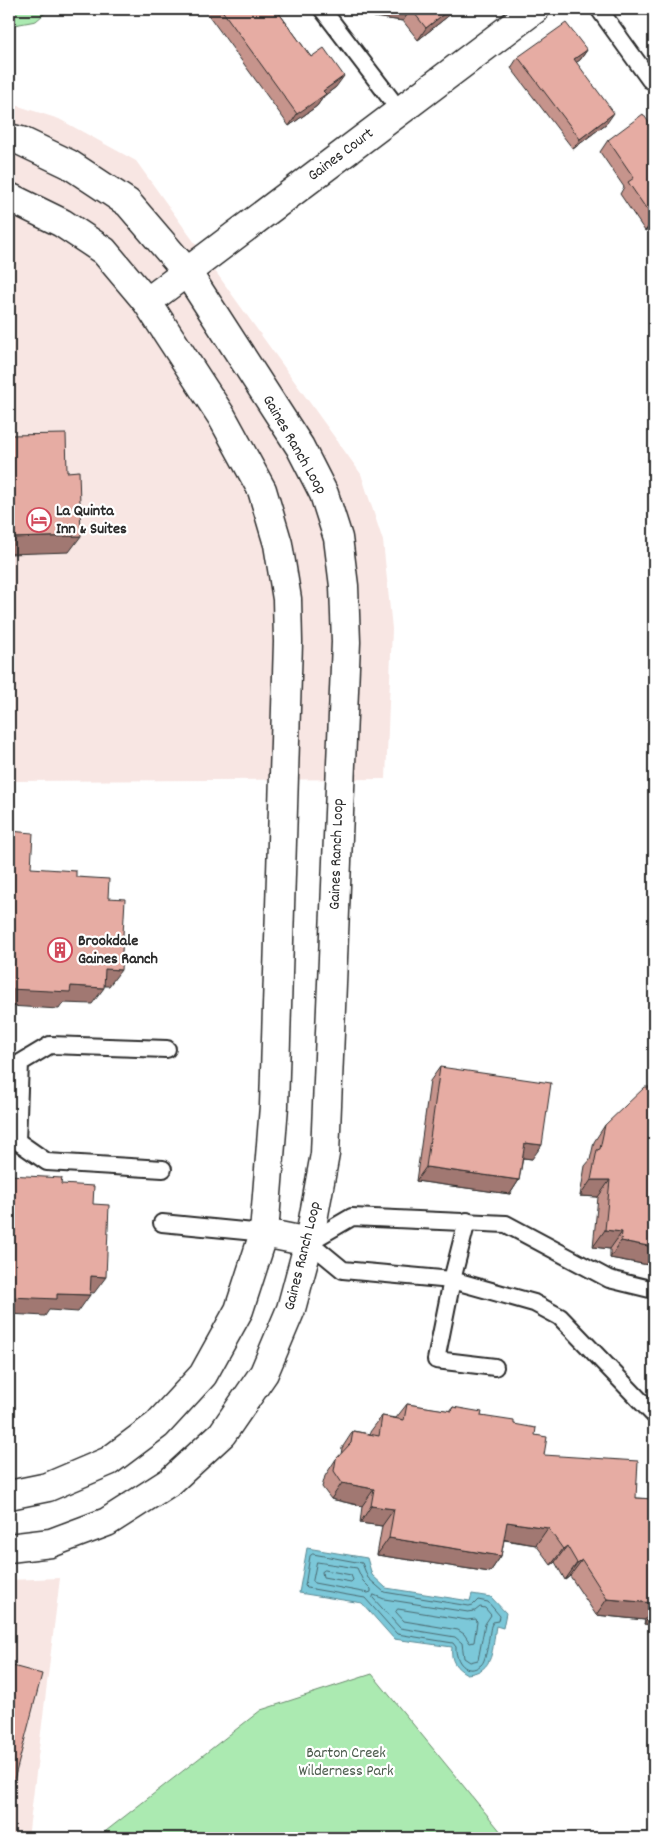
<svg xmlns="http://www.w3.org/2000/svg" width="663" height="1847" viewBox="0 0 663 1847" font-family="Dekko,sans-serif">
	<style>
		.built { fill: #f8e6e3 }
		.green { fill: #abeab1; stroke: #6b8a6e }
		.water { fill: #7bc8d9; stroke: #5b8993 }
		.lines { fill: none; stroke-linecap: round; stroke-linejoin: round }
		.shore { stroke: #4b6a71; stroke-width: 1 }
		.service-casing { stroke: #2b2b2b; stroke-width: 20 }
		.minor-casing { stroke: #2b2b2b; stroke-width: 31 }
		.service { stroke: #fff; stroke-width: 16 }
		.minor { stroke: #fff; stroke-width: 28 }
		.wall { fill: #c6948c; stroke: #2b2b2b }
		.shaded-wall { fill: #a17872; stroke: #2b2b2b }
		.building { fill: #e6aca3; stroke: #2b2b2b }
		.labels { text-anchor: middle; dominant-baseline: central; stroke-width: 4.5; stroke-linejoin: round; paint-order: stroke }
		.street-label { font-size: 16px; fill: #2b2b2b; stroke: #fff }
		.poi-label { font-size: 16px; font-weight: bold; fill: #2b2b2b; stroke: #fff; text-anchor: start }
		.park-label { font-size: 16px; fill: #4b5b4c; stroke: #fff }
	</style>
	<rect width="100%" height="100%" fill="#fff"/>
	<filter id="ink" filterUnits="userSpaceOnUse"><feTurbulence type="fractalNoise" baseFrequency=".02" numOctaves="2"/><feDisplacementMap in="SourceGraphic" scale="10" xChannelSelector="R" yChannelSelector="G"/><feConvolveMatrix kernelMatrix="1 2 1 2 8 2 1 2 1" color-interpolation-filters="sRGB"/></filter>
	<g filter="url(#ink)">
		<!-- built -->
		<g class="built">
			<path d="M9,103L59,119L136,161L361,474L383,541L392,629L386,779L9,781Z"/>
			<path d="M60,1578L28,1838H9V1580Z"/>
		</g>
		<!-- green -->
		<g class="green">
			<path d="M9,9H50L36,21L9,26Z"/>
			<path d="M372,1674L506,1838H97L261,1710Z"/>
		</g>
		<!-- water -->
		<path class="water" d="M307,1548L367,1558L372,1575L386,1588L470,1601L472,1594L491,1597L506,1613L503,1628L496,1626C492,1648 495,1672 467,1674C456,1668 450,1661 452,1647L394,1639L362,1603L299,1593Z"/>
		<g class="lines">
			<!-- shore -->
			<g class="shore">
				<path d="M313,1554L362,1563L368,1578L384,1592L469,1606L473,1605L478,1600L488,1602L500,1616L499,1621L493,1622L491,1626C489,1634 487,1660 481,1665C467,1677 455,1661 456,1647L453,1643L397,1634L365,1598L307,1588L305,1586L310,1556Z"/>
				<path d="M317,1562L357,1568L363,1581L371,1589V1592L368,1593L314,1583L313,1581Z"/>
				<path d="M325,1570L351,1575L353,1580L351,1582L323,1577L322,1572Z"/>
				<path d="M374,1595L384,1599L468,1612L475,1611L480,1607L485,1608L491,1615L485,1624L478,1660L470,1662L464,1658L462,1643L455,1637L400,1628L373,1598Z"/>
				<path d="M398,1609L467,1620L476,1619L477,1622L474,1642L470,1643L464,1634L458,1630L404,1621L396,1612Z"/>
			</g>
			<defs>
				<g id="service">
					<path d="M322,9L400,111"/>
					<path d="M599,9L650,80"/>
					<path d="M163,1169L47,1162L17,1141L20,1063L50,1045L167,1049"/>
					<path d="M467,1221L452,1280L436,1360L495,1367"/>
					<path d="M162,1223L264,1233"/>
					<path d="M654,1290L609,1279L506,1224L352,1217L309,1242L343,1270L452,1280L534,1303L560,1317L654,1415"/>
				</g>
				<g id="minor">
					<path d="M9,138L21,141L69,164L128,203L187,272L300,447L324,494L338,538L344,586L346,642L325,1154L309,1242L291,1309L264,1373L222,1434L171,1481L107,1522L51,1543L9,1548"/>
					<path d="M9,197L62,223L104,251L147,302L222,417L262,490L278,544L287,599L288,642L274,1106L264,1233L239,1310L203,1375L157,1425L109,1461L48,1487L9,1495"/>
					<path d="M147,302L535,9"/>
					<path d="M264,1233L309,1242"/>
				</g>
			</defs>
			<!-- service casing -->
			<use href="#service" class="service-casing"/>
			<!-- minor casing -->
			<use href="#minor" class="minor-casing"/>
			<!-- service -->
			<use href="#service" class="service"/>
			<!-- minor -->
			<use href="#minor" class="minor"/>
		</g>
		<!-- wall -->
		<g class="wall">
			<path d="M204,9H276L311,57L336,87L324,96L317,106L289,126Z"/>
			<path d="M367,9H457L418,40L403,21L374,17Z"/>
			<path d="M587,50L580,60L576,62L607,123L573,149L511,68L518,57Z"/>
			<path d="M654,120V225L645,231L620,194L624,187L600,152L608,140L650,124Z"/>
			<path d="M440,1067L532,1159L523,1158L519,1180L510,1194L416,1181L430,1081Z"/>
			<path d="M605,1125L654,1266L610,1258V1249L593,1247L598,1197L580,1196L585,1166L590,1160L594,1142Z"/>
			<path d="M407,1404L450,1411L453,1407L481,1416L514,1424L535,1435L544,1455L636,1498L654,1499V1625L644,1624L645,1620L596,1615L570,1576L565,1580L555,1562L551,1565L536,1545L504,1540L501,1556L490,1572L377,1555L382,1526L360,1523L362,1506L331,1499L322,1487L325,1476L336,1459L341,1455L342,1448L353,1431L370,1434V1432L382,1416L396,1418Z"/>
		</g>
		<!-- shaded-wall -->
		<g class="shaded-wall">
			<path d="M380,9H411L403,21L374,17Z"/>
			<path d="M450,9H457L418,40L426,28Z"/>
			<path d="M587,50L580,60L567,69L574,59Z"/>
			<path d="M344,76L336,87L324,96L317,106L289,126L297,114L323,91Z"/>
			<path d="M614,113L607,123L573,149L580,139Z"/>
			<path d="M654,219V225L645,231L654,220Z"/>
			<path d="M81,536L69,552L9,554V538Z"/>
			<path d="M105,969L121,970L109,986H93Z"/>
			<path d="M71,986L104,988L92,1004L63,1003L59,1009L9,1006V989Z"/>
			<path d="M525,1143L542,1145L532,1159L515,1157Z"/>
			<path d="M426,1167L519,1180L510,1194L416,1181Z"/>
			<path d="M591,1180H610L598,1197L580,1196Z"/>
			<path d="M605,1230L622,1232L610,1249L593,1247Z"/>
			<path d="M621,1241L654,1247V1266L610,1258Z"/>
			<path d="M91,1276L106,1277L94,1293L79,1292Z"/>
			<path d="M57,1294L90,1295L78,1312L49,1310L45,1316L9,1314V1298L10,1297Z"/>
			<path d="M342,1483L374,1489L362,1506L331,1499Z"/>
			<path d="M371,1506L394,1509L382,1526L360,1523Z"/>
			<path d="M507,1522L548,1528L536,1545L495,1538Z"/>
			<path d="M389,1538L501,1556L490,1572L377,1555Z"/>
			<path d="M567,1546L555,1562L551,1565L563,1549Z"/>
			<path d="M582,1560L570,1576L565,1580L577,1563Z"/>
			<path d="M607,1599L654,1603V1606L645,1620L596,1615Z"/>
			<path d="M654,1610V1625L644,1624Z"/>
		</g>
		<!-- building -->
		<g class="building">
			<path d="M221,9H276L311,57L324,48L344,76L323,91L326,94L297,114Z"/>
			<path d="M409,9H450L426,28L411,9Z"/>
			<path d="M566,23L587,50L574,59L614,113L580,139L518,57Z"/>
			<path d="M643,114L650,124L654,120V220L628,182L634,178L608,140Z"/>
			<path d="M66,434L67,472L79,471L81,536L9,538V435Z"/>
			<path d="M9,831L33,833L31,868L76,871V877L109,879L108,898L125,899L121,970L105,969L104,988L71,986L70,992L9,989Z"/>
			<path d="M440,1067L551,1083L542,1145L525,1143L519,1180L426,1167Z"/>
			<path d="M645,1087H654V1247L621,1241L622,1232L605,1230L610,1180H591L597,1150L600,1149L605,1125Z"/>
			<path d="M9,1175L62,1178L61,1184L94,1186L93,1204L109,1205L106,1277L91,1276L90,1295L57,1294V1299L10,1297V1291H9Z"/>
			<path d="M407,1404L452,1411L453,1407L482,1412L481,1416L514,1421V1424L536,1428L535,1435L547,1437L544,1455L638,1461L636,1498L654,1499V1603L607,1599L582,1560L577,1563L567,1546L563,1549L548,1528L507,1522L501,1556L389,1538L394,1509L371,1506L374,1489L342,1483L334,1471L336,1459L351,1443L353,1431L379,1436L382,1416L404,1420Z"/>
			<path d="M9,1665L42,1674L9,1799Z"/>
		</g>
	</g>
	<!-- icons -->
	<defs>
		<symbol id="hotel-ring" viewBox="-11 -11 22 22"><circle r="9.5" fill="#fff" stroke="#d1495b" stroke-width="1.5"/><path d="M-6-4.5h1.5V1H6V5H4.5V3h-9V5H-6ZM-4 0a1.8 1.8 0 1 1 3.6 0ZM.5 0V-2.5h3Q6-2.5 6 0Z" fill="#d1495b"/></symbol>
		<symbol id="building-ring" viewBox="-11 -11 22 22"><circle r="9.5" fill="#fff" stroke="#d1495b" stroke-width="1.5"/><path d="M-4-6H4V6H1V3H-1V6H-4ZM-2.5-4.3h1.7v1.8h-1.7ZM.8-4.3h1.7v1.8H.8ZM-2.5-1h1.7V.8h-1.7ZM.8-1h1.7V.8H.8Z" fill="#d1495b"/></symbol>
	</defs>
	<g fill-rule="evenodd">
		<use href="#hotel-ring" x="25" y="506" width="28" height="28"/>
		<use href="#building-ring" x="46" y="936" width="28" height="28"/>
	</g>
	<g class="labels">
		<!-- street labels -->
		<g class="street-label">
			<text transform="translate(341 155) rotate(-37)">Gaines Court</text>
			<text transform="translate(294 445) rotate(60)">Gaines Ranch Loop</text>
			<text transform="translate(337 854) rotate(-88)">Gaines Ranch Loop</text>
			<text transform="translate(303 1256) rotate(-76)">Gaines Ranch Loop</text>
		</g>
		<!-- poi labels -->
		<g class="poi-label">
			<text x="56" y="511">La Quinta<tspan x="56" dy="18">Inn &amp; Suites</tspan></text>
			<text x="78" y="941">Brookdale<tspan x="78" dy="18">Gaines Ranch</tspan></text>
		</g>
		<!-- park labels -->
		<g class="park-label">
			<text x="346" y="1753">Barton Creek<tspan x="346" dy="18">Wilderness Park</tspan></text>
		</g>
	</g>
	<!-- margin -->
	<rect width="663" height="1847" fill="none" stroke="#fff" stroke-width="30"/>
	<rect x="15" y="15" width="633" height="1817" fill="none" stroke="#2b2b2b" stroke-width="2" filter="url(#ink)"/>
</svg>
